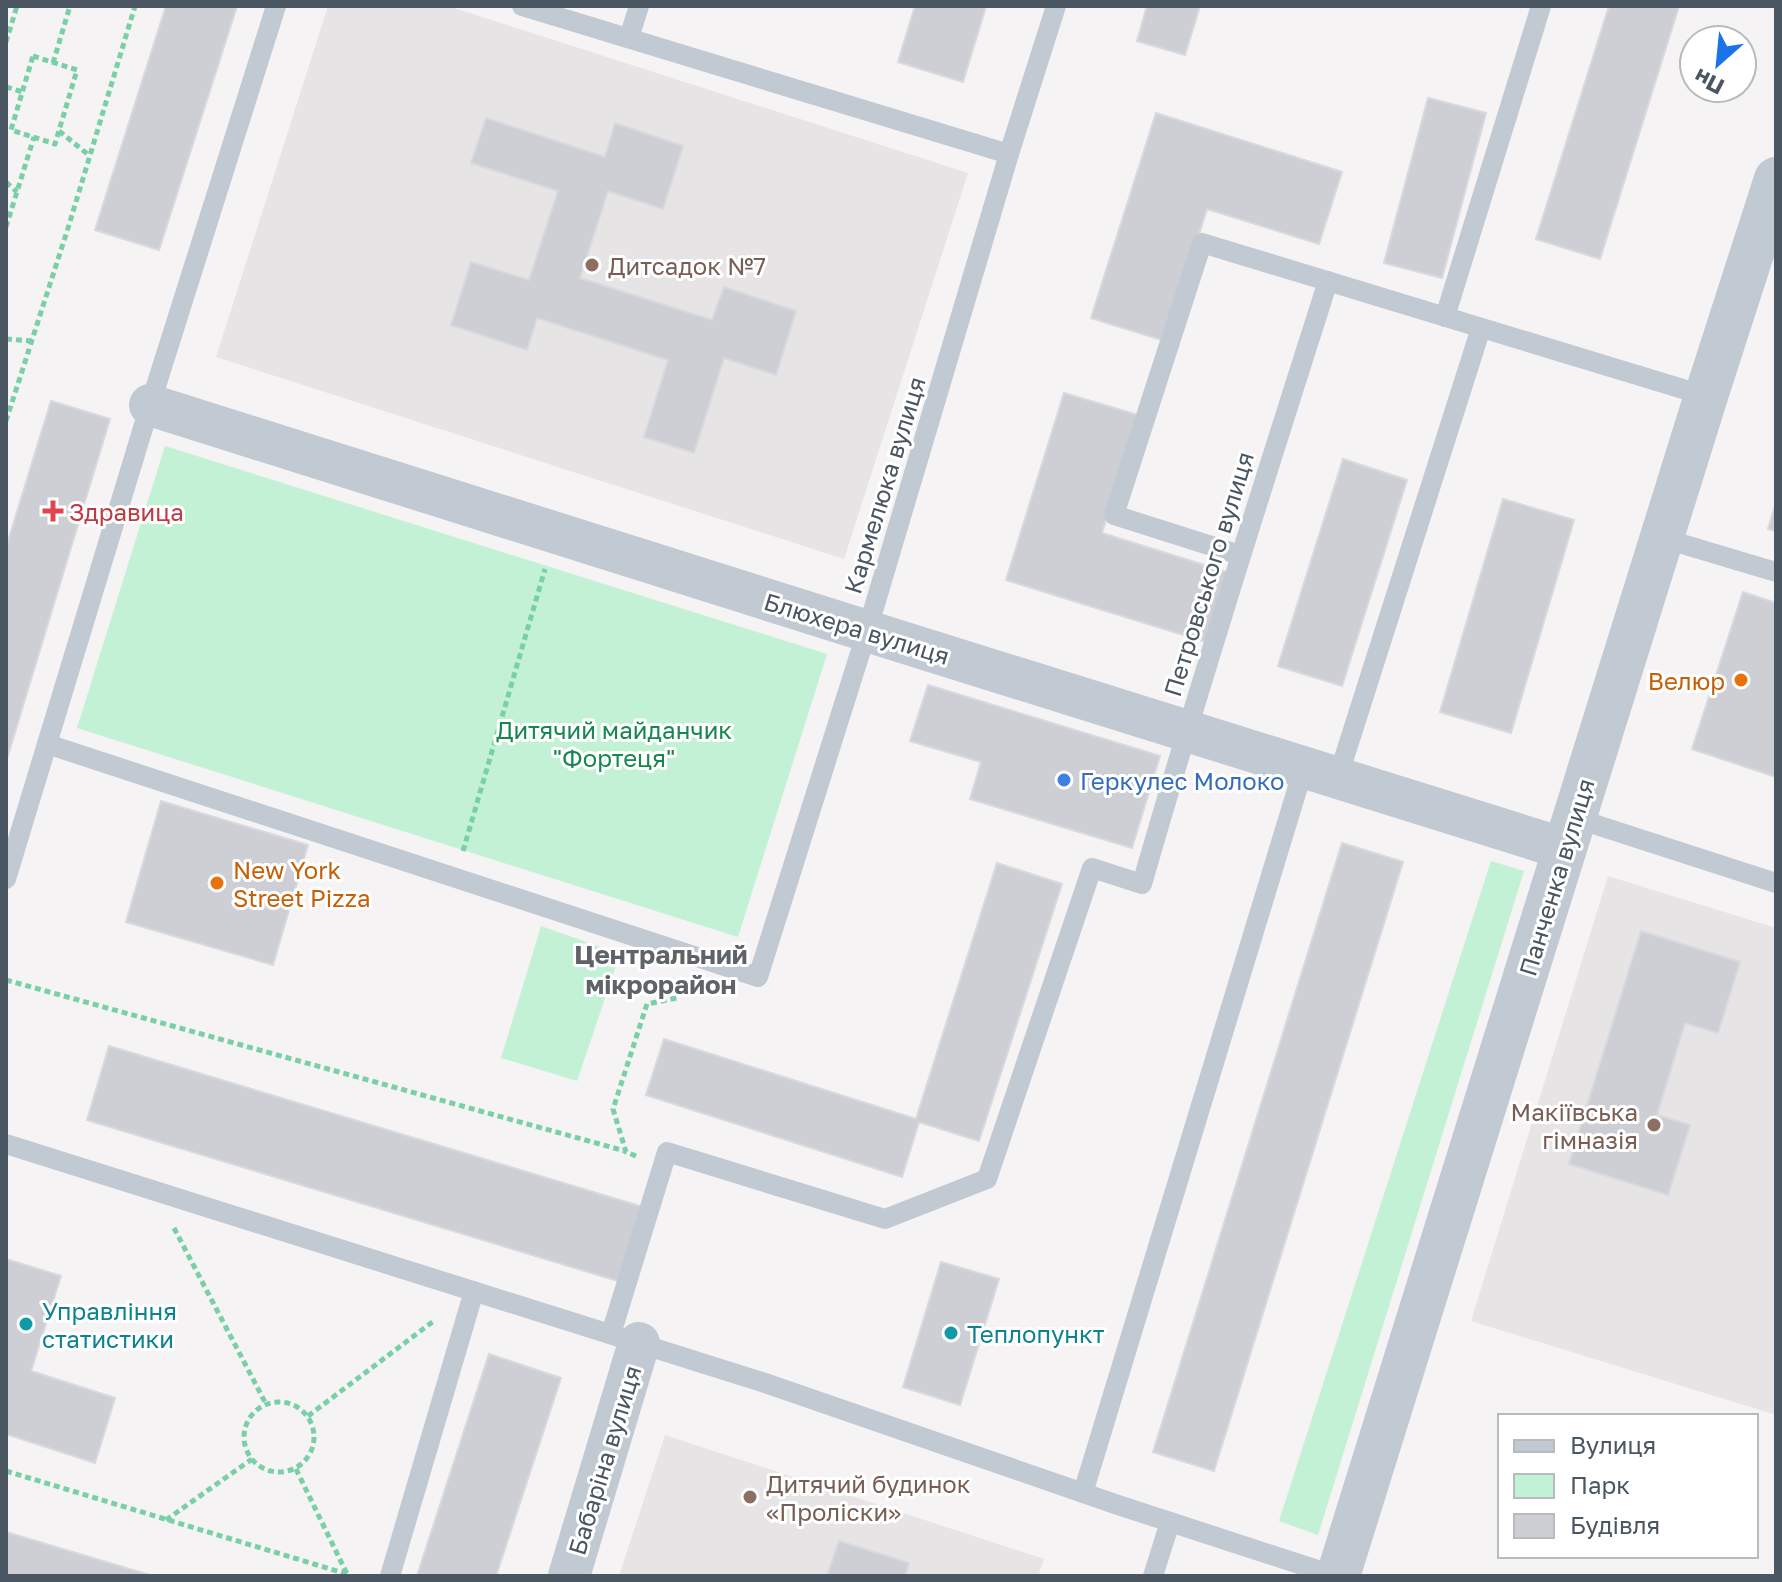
<svg xmlns="http://www.w3.org/2000/svg" width="1782" height="1582" viewBox="0 0 1782 1582" font-family="'Golos Text',sans-serif">
	<style>
		.education { fill: #e6e4e5 }
		.green { fill: #c3f1d5 }
		.building { fill: #cdcfd5; stroke: #d7d9de; stroke-width: 2 }
		.lines { fill: none; stroke-linecap: round; stroke-linejoin: round }
		.path { stroke: #7ad0a6; stroke-width: 5; stroke-dasharray: 6 4; stroke-linecap: butt }
		.service { stroke: #c1cad2; stroke-width: 20 }
		.minor { stroke: #c1cad2; stroke-width: 42 }
		.tertiary { stroke: #c1cad2; stroke-width: 44 }
		.education-dot { fill: #8d6e63; stroke: #fff; stroke-width: 3 }
		.health-dot { fill: #e0444e; stroke: #fff; stroke-width: 3 }
		.food-dot { fill: #e8710a; stroke: #fff; stroke-width: 3 }
		.shop-dot { fill: #3f7fe0; stroke: #fff; stroke-width: 3 }
		.culture-dot { fill: #0f9aa8; stroke: #fff; stroke-width: 3 }
		.labels { text-anchor: middle; dominant-baseline: central; stroke-width: 6; stroke-linejoin: round; paint-order: stroke }
		.education-label { font-size: 24px; fill: #785e54; stroke: #fff; text-anchor: start }
		.street-label { font-size: 24px; fill: #4a5661; stroke: #fff }
		.health-label { font-size: 24px; fill: #be3a42; stroke: #fff; text-anchor: start }
		.food-label { font-size: 24px; fill: #c56008; stroke: #fff; text-anchor: end }
		.park-label { font-size: 24px; fill: #17864f; stroke: #fff }
		.shop-label { font-size: 24px; fill: #366cbe; stroke: #fff; text-anchor: start }
		.culture-label { font-size: 24px; fill: #0d838f; stroke: #fff; text-anchor: start }
		.neighbourhood-label { font-size: 26px; font-weight: bold; fill: #5f6368; stroke: #fff }
	</style>
	<rect width="100%" height="100%" fill="#f5f3f3"/>
	<!-- education -->
	<g class="education">
		<path d="M328,6H448L968,173L844,559L216,357Z"/>
		<path d="M1608,876L1776,928V1415L1471,1321Z"/>
		<path d="M665,1435L1044,1559L1038,1576H619Z"/>
	</g>
	<!-- green -->
	<g class="green">
		<path d="M165,446L827,654L738,937L77,728Z"/>
		<path d="M1491,861L1524,871L1318,1535L1279,1521Z"/>
		<path d="M541,926L620,954L577,1081L501,1058Z"/>
	</g>
	<!-- building -->
	<g class="building">
		<path d="M166,6H237L159,250L95,230Z"/>
		<path d="M915,6H986L963,82L898,62Z"/>
		<path d="M1147,6H1200L1185,55L1137,41Z"/>
		<path d="M1609,6H1679L1600,259L1536,239Z"/>
		<path d="M1428,98L1486,113L1442,278L1384,263Z"/>
		<path d="M1156,113L1342,172L1319,244L1207,209L1165,341L1091,318Z"/>
		<path d="M486,118L605,157L615,123L683,146L663,209L608,191L580,278L712,320L724,287L796,311L776,375L724,358L694,453L644,437L668,360L537,318L527,350L451,325L471,262L529,280L558,191L471,163Z"/>
		<path d="M1064,393L1138,415L1102,533L1230,573L1209,643L1006,580Z"/>
		<path d="M51,401L110,419L6,762V548Z"/>
		<path d="M1343,459L1407,480L1342,686L1278,666Z"/>
		<path d="M1503,499L1574,520L1511,733L1440,712Z"/>
		<path d="M1776,502V531L1768,529Z"/>
		<path d="M1743,592L1776,603V777L1692,749Z"/>
		<path d="M928,685L1160,756L1132,848L970,799L981,762L910,741Z"/>
		<path d="M161,801L308,845L273,965L126,922Z"/>
		<path d="M1342,843L1403,862L1214,1471L1153,1452Z"/>
		<path d="M997,863L1062,884L979,1141L919,1122L902,1177L646,1095L664,1039L916,1119Z"/>
		<path d="M1641,931L1740,962L1718,1033L1685,1023L1657,1115L1690,1125L1668,1195L1569,1164Z"/>
		<path d="M109,1046L643,1207L621,1282L87,1120Z"/>
		<path d="M6,1259L61,1276L31,1371L115,1398L95,1463L6,1434Z"/>
		<path d="M941,1262L999,1279L960,1405L903,1387Z"/>
		<path d="M489,1354L561,1378L496,1576H417Z"/>
		<path d="M6,1532L153,1576H6Z"/>
		<path d="M839,1541L909,1563L905,1576H827Z"/>
	</g>
	<g class="lines">
		<!-- path -->
		<g class="path">
			<path d="M6,42L17,6"/>
			<path d="M33,56L77,70L55,144L11,130Z"/>
			<path d="M53,63L70,6"/>
			<path d="M6,87L23,92"/>
			<path d="M59,131L90,156"/>
			<path d="M6,182L17,192"/>
			<path d="M6,227L34,137"/>
			<path d="M6,339L32,341"/>
			<path d="M6,421L69,225L135,6"/>
			<path d="M463,851L545,569"/>
			<path d="M6,980L625,1151"/>
			<path d="M636,1156L626,1152L613,1109L647,1004L677,998L683,981"/>
			<path d="M174,1228L266,1404"/>
			<circle cx="279" cy="1437" r="35"/>
			<path d="M308,1416L435,1320"/>
			<path d="M296,1469L348,1576"/>
			<path d="M6,1471L347,1574"/>
			<path d="M166,1520L252,1459"/>
		</g>
		<!-- service -->
		<g class="service">
			<path d="M522,6L1009,154"/>
			<path d="M629,38L639,6"/>
			<path d="M1445,317L1541,6"/>
			<path d="M1662,538L1776,572"/>
			<path d="M1240,555L1114,515L1202,243L1706,396"/>
			<path d="M47,744L758,977L867,631L1009,154L1056,6"/>
			<path d="M1338,777L1481,328"/>
			<path d="M1575,818L1776,883"/>
			<path d="M6,879L150,405L276,6"/>
			<path d="M6,1144L765,1383L1118,1505L1336,1576"/>
			<path d="M611,1334L667,1152L885,1219L987,1179L1092,868L1142,884C1200,682 1264,482 1328,281"/>
			<path d="M1083,1493L1304,767"/>
			<path d="M390,1576L474,1291"/>
			<path d="M1153,1576L1170,1522"/>
		</g>
		<!-- minor -->
		<g class="minor">
			<path d="M150,405L867,631L1565,849"/>
			<path d="M569,1576L639,1343"/>
		</g>
		<!-- tertiary -->
		<path class="tertiary" d="M1338,1576L1706,396L1776,179"/>
	</g>
	<!-- markers -->
	<g class="education-dot">
		<circle cx="592" cy="265" r="8"/>
		<circle cx="1654" cy="1125" r="8"/>
		<circle cx="750" cy="1497" r="8"/>
	</g>
	<path class="health-dot" d="M49 499h8v8h8v8h-8v8h-8v-8h-8v-8h8z"/>
	<g class="food-dot">
		<circle cx="1741" cy="680" r="8"/>
		<circle cx="217" cy="883" r="8"/>
	</g>
	<circle class="shop-dot" cx="1064" cy="780" r="8"/>
	<g class="culture-dot">
		<circle cx="26" cy="1324" r="8"/>
		<circle cx="951" cy="1333" r="8"/>
	</g>
	<g class="labels">
		<!-- education labels -->
		<g class="education-label">
			<text x="608" y="265">Дитсадок №7</text>
			<text x="1638" y="1111" text-anchor="end">Макіївська<tspan x="1638" dy="28">гімназія</tspan></text>
			<text x="766" y="1483">Дитячий будинок<tspan x="766" dy="28">«Проліски»</tspan></text>
		</g>
		<!-- street labels -->
		<g class="street-label">
			<text transform="translate(884 485) rotate(-73)">Кармелюка вулиця</text>
			<text transform="translate(1208 574) rotate(-73)">Петровського вулиця</text>
			<text transform="translate(857 628) rotate(17)">Блюхера вулиця</text>
			<text transform="translate(1556 877) rotate(-73)">Панченка вулиця</text>
			<text transform="translate(604 1460) rotate(-73)">Бабаріна вулиця</text>
		</g>
		<!-- health labels -->
		<g class="health-label">
			<text x="69" y="511">Здравица</text>
		</g>
		<!-- food labels -->
		<g class="food-label">
			<text x="1725" y="680">Велюр</text>
			<text x="233" y="869" text-anchor="start">New York<tspan x="233" dy="28">Street Pizza</tspan></text>
		</g>
		<!-- park labels -->
		<g class="park-label">
			<text x="614" y="729">Дитячий майданчик<tspan x="614" dy="28">"Фортеця"</tspan></text>
		</g>
		<!-- shop labels -->
		<g class="shop-label">
			<text x="1080" y="780">Геркулес Молоко</text>
		</g>
		<!-- culture labels -->
		<g class="culture-label">
			<text x="42" y="1310">Управління<tspan x="42" dy="28">статистики</tspan></text>
			<text x="967" y="1333">Теплопункт</text>
		</g>
		<!-- neighbourhood labels -->
		<g class="neighbourhood-label">
			<text x="661" y="954">Центральний<tspan x="661" dy="30">мікрорайон</tspan></text>
		</g>
	</g>
	<!-- border -->
	<rect width="1782" height="1582" fill="none" stroke="#4a5661" stroke-width="16"/>
	<!-- legend -->
	<rect x="1498" y="1414" width="260" height="144" fill="#ffffff" stroke="#b7bbc0" stroke-width="2"/>
	<rect x="1514" y="1440" width="40" height="12" fill="#c1cad2" stroke="#b7bbc0" stroke-width="2"/>
	<text x="1570" y="1454" font-size="24" fill="#4a5661">Вулиця</text>
	<rect x="1514" y="1474" width="40" height="24" fill="#c3f1d5" stroke="#b7bbc0" stroke-width="2"/>
	<text x="1570" y="1494" font-size="24" fill="#4a5661">Парк</text>
	<rect x="1514" y="1514" width="40" height="24" fill="#cdcfd5" stroke="#b7bbc0" stroke-width="2"/>
	<text x="1570" y="1534" font-size="24" fill="#4a5661">Будівля</text>
	<!-- north arrow -->
	<g transform="translate(1718 64) rotate(207)"><circle r="38" fill="#ffffff" stroke="#b7bbc0" stroke-width="2"/>
	<path d="M0-6L14 30L0 20L-14 30Z" fill="#1a73e8"/>
	<text y="-12" font-size="22" font-weight="bold" text-anchor="middle" fill="#4a5661">Пн</text>
	</g>
</svg>
